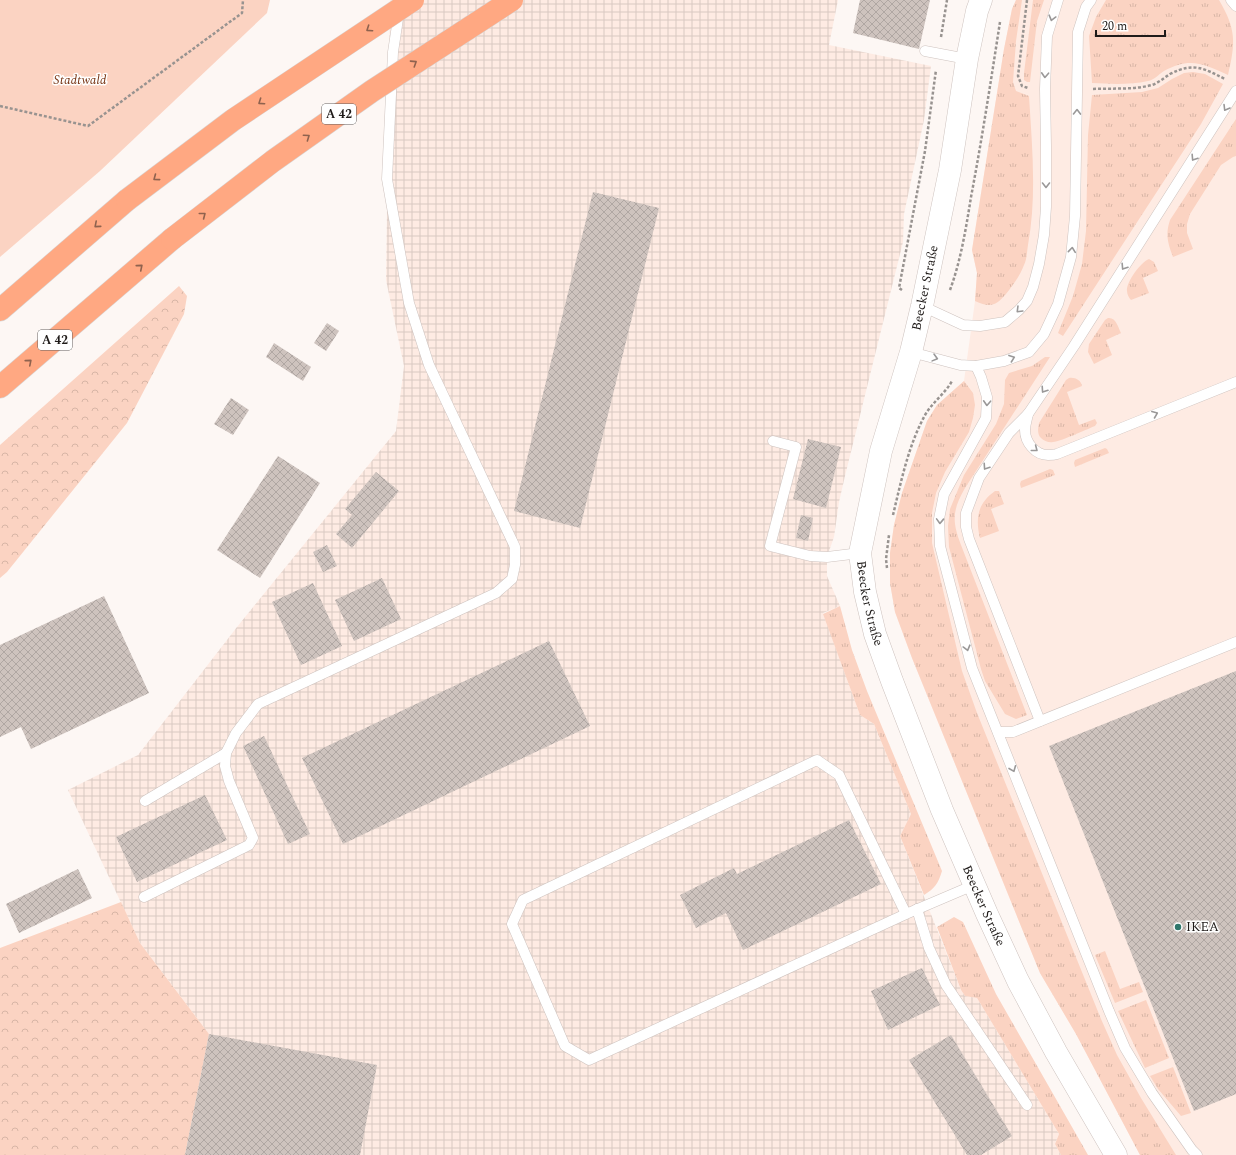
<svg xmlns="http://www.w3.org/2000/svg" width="1236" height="1155" viewBox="0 0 1236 1155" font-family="Spectral,serif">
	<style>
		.built { fill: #feebe3 }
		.industrial { fill: url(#industrial-grid) }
		.grass { fill: url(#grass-tufts) }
		.forest { fill: url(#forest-crowns) }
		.park { fill: #fbd3c2 }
		.building { fill: url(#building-cross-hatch) }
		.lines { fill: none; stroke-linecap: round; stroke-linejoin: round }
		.lane-casing { stroke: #cec3bf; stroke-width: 11 }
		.secondary-casing { stroke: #cec3bf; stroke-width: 23 }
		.highway-casing { stroke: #d7d6d6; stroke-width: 23 }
		.path { stroke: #989390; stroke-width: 2.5; stroke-dasharray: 3 2; stroke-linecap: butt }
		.lane { stroke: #fff; stroke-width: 10 }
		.secondary { stroke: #fff; stroke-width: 22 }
		.highway { stroke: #ffa882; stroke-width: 22 }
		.highway-bridge-casing { stroke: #d7d6d6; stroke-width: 23; stroke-linecap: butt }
		.highway-bridge { stroke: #ffa882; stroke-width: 22 }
		.oneway { stroke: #9a9898 }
		.oneway2 { stroke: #8f624e }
		.poi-dot { fill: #31776c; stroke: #fff; stroke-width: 1.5 }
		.labels { text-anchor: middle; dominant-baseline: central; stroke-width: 3; stroke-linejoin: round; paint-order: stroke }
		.shield { fill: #fff; stroke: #625f5e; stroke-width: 1 }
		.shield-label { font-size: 12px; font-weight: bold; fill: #1f1b19 }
		.park-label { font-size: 13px; font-style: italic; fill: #773413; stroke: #fff }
		.street-label { font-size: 13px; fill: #1f1b19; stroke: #fff }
		.poi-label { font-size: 13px; fill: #1f1b19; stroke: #fff; text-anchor: start }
	</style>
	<defs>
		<pattern id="industrial-grid" width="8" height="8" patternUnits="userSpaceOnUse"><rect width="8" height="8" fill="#feebe3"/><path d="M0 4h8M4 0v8" fill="none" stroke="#d9c9c2"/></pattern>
		<pattern id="grass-tufts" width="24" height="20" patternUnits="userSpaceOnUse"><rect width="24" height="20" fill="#fbd3c2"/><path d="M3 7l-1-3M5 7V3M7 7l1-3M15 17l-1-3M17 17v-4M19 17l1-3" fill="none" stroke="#d7b5a6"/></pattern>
		<pattern id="forest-crowns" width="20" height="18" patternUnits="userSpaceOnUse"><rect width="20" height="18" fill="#fbd3c2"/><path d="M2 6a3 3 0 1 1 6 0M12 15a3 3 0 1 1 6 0" fill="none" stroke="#d7b5a6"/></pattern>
		<pattern id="building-cross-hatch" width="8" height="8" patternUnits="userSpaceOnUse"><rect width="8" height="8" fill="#cec3be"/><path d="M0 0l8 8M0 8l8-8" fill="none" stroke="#b0a7a3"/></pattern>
	</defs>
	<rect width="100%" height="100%" fill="#fdf7f4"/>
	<!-- built -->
	<path class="built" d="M1016,0H1236V1155H1140L1076,1034L1040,973L912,658L895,612L890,583V553L894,525L902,493L927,421L937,405L964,381L975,301L977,273L972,250L1004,49L1012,9Z"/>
	<!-- industrial -->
	<path class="industrial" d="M390,0H838L829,45L931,66L924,120L904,214L903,242L845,476L839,502L834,537L827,557V576L840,606L823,613L860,715L874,724L911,814L900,836L961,990L965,996L977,998L1059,1134L1055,1144L1061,1155H185L209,1034L140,943L68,790L138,755L237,627L396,431L404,366L386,280Z"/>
	<!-- grass -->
	<g class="grass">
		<path d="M1016,0H1022L1016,41L1013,82L1016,91L1029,96C1032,145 1037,196 1028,245C1027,251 1027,259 1024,265C1020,276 1013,285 1006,294C996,306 990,308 975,301L977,273L972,250L1004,49L1012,9Z"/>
		<path d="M1033,0H1044L1037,21L1030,82H1027L1024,80V73Z"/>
		<path d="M1106,0H1219C1236,29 1236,42 1228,75C1203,63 1189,57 1164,71C1158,75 1154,80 1148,81C1130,85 1110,84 1092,83L1089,36L1096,17Z"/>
		<path d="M1193,72L1205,74L1223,84L1201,124L1063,336L1058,333L1073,296L1082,264L1086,231L1088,135L1092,95L1142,92L1158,88L1172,79L1184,73Z"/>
		<path d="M1236,119V156L1233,157L1221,165L1190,214L1187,224V233L1193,249L1173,257C1168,243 1165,235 1170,220Z"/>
		<path d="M1149,259L1154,262L1158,271L1143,278L1149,293L1131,300C1129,298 1127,294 1127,291C1126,282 1141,262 1149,259Z"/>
		<path d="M1108,318C1116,317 1118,327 1121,333L1106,340L1112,355L1094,364L1088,352L1089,344L1105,320Z"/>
		<path d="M1045,357H1050L965,488C952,511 952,521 961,545L1027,715L1016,719L1005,714L985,681L981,669L949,547L948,526L950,509L964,475L996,424L1004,404L1005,380L1009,373L1032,366Z"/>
		<path d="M1069,378C1075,377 1081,380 1082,386L1067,392L1079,425L1095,419L1097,423L1095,426C1085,430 1062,441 1053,442C1049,443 1044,441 1041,438C1037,434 1038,428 1039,423L1066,380Z"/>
		<path d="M964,381L973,393L975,405L973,418L969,432L945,472L936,493L932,513V543L962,671L977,713L1101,1019L1117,1055L1141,1098L1176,1155H1140L1076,1034L1040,973L912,658L895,612L890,583V553L894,525L902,493L927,421L937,405Z"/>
		<path d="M1105,448L1107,449L1109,453L1075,467L1074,463L1075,460Z"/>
		<path d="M1050,469L1053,470L1055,475L1021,488L1020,484L1021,481Z"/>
		<path d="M995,491H999L1004,504L991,509L999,531L980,538C975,518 978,503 995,491Z"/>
		<path d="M840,606L852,650L867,691L942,871C938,884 935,888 924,895L900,836L911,814L874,724L860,715L823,614Z"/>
		<path d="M954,917L963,922L996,994L1088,1155H1061L1055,1144L1059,1134L977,998L965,996L961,990L937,927Z"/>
		<path d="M1105,951L1120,989L1139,982L1143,992L1115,1003L1095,955Z"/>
		<path d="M1146,1000L1169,1058L1145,1068L1118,1011Z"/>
		<path d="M1173,1067L1191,1113L1181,1116L1158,1089L1150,1076Z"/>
	</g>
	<!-- forest -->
	<g class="forest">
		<path d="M179,286L187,296L184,314L127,423L7,572L0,578V445Z"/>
		<path d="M121,902L140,943L209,1034L185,1155H0V948Z"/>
	</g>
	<!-- park -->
	<path class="park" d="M0,0H270L267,13L100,171L0,257Z"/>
	<!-- building -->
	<g class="building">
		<path d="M860,0H930L919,49L853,33Z"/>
		<path d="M593,192L659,208L580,528L514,511Z"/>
		<path d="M327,323L339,331L326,351L314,343Z"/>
		<path d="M274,343L311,367L303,381L266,357Z"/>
		<path d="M231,398L249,410L233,435L214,424Z"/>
		<path d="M808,439L841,447L826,508L793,499Z"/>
		<path d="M278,456L320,483L260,578L217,550Z"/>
		<path d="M376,472L399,491L352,548L336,534L352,515L345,509Z"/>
		<path d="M801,515L813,518L808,541L796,538Z"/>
		<path d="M327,545L337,566L323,572L313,552Z"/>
		<path d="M382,578L401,619L354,641L335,600Z"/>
		<path d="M313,583L342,646L301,665L272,602Z"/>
		<path d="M104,596L149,693L31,749L21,727L0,737V645Z"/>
		<path d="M549,641L590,726L343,844L302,758Z"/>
		<path d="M1236,671V1094L1194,1111L1049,746Z"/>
		<path d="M264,736L310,834L288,844L243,746Z"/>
		<path d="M205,795L227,840L137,882L116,837Z"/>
		<path d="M849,820L881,884L743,950L726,913L696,928L680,895L734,868L737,874Z"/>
		<path d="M78,869L92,898L19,933L6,904Z"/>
		<path d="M922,968L940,1005L888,1030L871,991Z"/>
		<path d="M209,1034L377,1065L360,1155H185Z"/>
		<path d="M951,1035L1012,1136L981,1155H967L909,1060Z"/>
	</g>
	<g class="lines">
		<defs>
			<g id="lane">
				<path d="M1231,0L1236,6"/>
				<path d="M925,51L967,59"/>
				<path d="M922,306L963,325L980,326L1005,322L1019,310L1027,301L1033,287L1039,264L1044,235L1046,207V146L1045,89L1047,36L1058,0"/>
				<path d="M911,352L960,365L976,366L1004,361L1029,352L1044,334L1058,304L1071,257L1075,216L1078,32L1086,7L1091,0"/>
				<path d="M976,366L981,377L987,397L986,418L944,494L939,519L940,546L972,668L1109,1011L1125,1048L1152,1093L1192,1150L1197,1155"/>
				<path d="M1028,414C1027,419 1025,425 1025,430C1025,442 1035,455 1048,455C1051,455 1054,455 1057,454L1236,382"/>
				<path d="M773,441L796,447L770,546L810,556L827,557L860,553"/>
				<path d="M1040,721L969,539L966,527V513L979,478L1009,433L1028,414L1074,346L1236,91"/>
				<path d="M998,732H1013L1236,642"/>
				<path d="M145,801L226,753"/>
				<path d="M144,897L249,845L253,838L229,781L225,766L226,753L236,733L258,704L496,593L512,579L515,565V547L429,365L409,303L387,179L393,52L399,12"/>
				<path d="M917,909L929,948L946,985L1027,1105"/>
				<path d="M906,914L839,775L817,760L523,900L512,924L565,1046L589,1060L906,914L974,885"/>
			</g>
			<g id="secondary">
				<path id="s1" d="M981,0L977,11L967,59L950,170L922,306L911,352L881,451L860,553L865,592L875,634L892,681L942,810L987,914L1018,981L1056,1052L1116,1155"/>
			</g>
			<g id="highway">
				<path d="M0,310L127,200"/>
				<path d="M0,387L172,239"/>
			</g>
		</defs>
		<!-- lane casing -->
		<use href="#lane" class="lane-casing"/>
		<!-- secondary casing -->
		<use href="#secondary" class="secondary-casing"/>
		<!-- highway casing -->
		<use href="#highway" class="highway-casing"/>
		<!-- path -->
		<g class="path">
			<path d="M1027,0L1018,76L1022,86L1028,88"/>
			<path d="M941,37L947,0"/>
			<path d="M1093,89C1113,88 1133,90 1152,85C1158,83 1164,78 1170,74C1194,62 1203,68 1225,79"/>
			<path d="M0,106L88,126L242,13L243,0"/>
			<path d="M902,290L899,288L925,151L936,70"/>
			<path d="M950,290C961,260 966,228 971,197C982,139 991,80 1000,22"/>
			<path d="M893,515C901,482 908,447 924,417C931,403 945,394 952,381"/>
			<path d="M887,568L886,559L889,535"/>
		</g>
		<!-- lane -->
		<use href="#lane" class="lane"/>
		<!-- secondary -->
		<use href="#secondary" class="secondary"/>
		<!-- highway -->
		<use href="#highway" class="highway"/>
		<defs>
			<g id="highway-bridge">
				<path d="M127,200L233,120L413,0"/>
				<path d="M172,239L273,161L372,91L512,0"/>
			</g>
		</defs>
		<!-- highway-bridge casing -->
		<use href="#highway-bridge" class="highway-bridge-casing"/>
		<!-- highway-bridge -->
		<use href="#highway-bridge" class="highway-bridge"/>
	</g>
	<!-- one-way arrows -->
	<defs><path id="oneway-chevron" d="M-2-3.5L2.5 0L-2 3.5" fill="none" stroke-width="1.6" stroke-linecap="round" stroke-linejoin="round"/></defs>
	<g class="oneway">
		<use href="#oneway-chevron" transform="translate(1052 18) rotate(105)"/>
		<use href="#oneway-chevron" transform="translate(1045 75) rotate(93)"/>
		<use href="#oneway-chevron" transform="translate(1226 108) rotate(121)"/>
		<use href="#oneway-chevron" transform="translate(1077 112) rotate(-89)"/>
		<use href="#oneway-chevron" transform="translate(1194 158) rotate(123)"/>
		<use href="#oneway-chevron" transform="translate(1046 185) rotate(90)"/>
		<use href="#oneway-chevron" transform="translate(1072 250) rotate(-84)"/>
		<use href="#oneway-chevron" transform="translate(1124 267) rotate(123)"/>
		<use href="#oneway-chevron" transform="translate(1019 310) rotate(135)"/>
		<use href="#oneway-chevron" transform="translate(935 358) rotate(15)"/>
		<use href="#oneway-chevron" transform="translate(1012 358) rotate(-20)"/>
		<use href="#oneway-chevron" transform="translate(1044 390) rotate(124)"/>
		<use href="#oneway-chevron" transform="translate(987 403) rotate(93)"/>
		<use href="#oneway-chevron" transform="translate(1155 414) rotate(-22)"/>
		<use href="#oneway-chevron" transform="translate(1035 449) rotate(38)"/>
		<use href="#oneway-chevron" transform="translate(986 467) rotate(124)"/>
		<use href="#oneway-chevron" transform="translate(940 521) rotate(92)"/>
		<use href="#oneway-chevron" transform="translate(967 648) rotate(75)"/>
		<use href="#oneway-chevron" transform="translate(1013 769) rotate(68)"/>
	</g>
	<g class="oneway2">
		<use href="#oneway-chevron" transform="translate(369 29) rotate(146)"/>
		<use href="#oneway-chevron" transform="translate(414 63) rotate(-33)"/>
		<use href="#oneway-chevron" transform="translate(261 102) rotate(146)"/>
		<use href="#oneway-chevron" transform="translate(307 137) rotate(-35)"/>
		<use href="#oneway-chevron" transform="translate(156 178) rotate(143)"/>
		<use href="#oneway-chevron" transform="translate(203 215) rotate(-38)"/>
		<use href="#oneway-chevron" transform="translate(97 225) rotate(139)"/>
		<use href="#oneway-chevron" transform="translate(140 267) rotate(-40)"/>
		<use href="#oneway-chevron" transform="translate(29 362) rotate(-41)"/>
	</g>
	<!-- markers -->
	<circle class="poi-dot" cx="1178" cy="927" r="4"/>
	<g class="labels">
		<!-- shield labels -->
		<g class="shield">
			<rect x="322" y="104" width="34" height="20" rx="3"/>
			<rect x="38" y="330" width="34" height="20" rx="3"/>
		</g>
		<g class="shield-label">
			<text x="339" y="114">A 42</text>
			<text x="55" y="340">A 42</text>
		</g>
		<!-- park labels -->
		<g class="park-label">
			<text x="80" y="80">Stadtwald</text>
		</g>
		<!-- street labels -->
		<g class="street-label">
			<text transform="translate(925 288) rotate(-78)">Beecker Straße</text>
			<text stroke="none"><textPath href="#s1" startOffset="618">Beecker Straße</textPath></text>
			<text stroke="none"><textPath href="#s1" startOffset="942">Beecker Straße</textPath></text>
		</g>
		<!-- poi labels -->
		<g class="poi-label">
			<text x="1186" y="927">IKEA</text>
		</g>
	</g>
	<!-- scale -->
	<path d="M1096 30v6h69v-6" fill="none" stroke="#1f1b19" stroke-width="2"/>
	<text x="1102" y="30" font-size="12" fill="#1f1b19" stroke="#ffffff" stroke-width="3" paint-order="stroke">20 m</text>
</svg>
